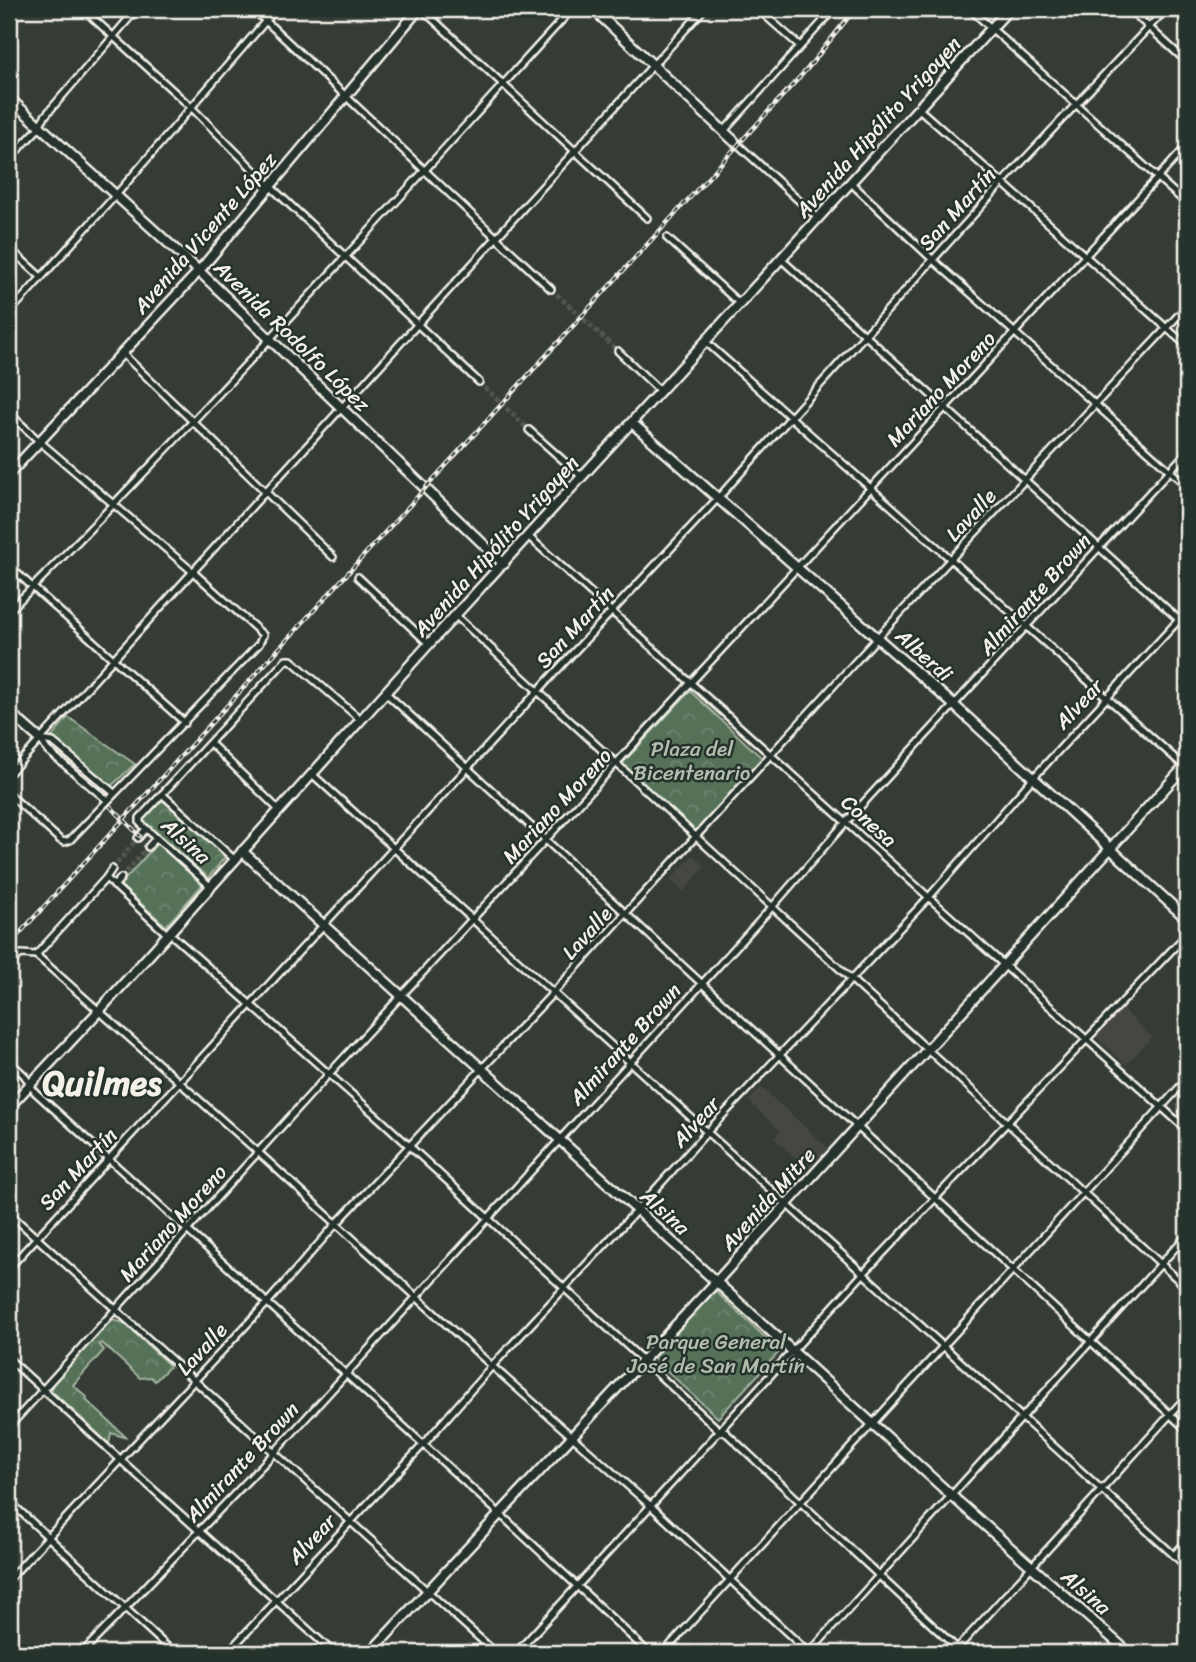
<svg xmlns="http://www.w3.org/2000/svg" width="1196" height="1662" viewBox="0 0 1196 1662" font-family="Sriracha,sans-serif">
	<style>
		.built { fill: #44463f }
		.forest { fill: url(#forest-crowns); stroke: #a4b2a0; stroke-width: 2 }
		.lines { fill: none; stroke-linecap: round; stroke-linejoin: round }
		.street-tunnel { stroke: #515750; stroke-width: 5; stroke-dasharray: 5 2.5; stroke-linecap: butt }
		.street-casing { stroke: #f4f1e8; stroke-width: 10 }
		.secondary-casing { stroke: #f4f1e8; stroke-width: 13 }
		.street { stroke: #26332d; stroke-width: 5 }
		.secondary { stroke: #26332d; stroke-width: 8 }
		.rail-casing { stroke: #f4f1e8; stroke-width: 4.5 }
		.rail { stroke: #26332d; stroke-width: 2; stroke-dasharray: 5; stroke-linecap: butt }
		.labels { text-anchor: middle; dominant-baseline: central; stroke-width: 5; stroke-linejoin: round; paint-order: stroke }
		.street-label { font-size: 21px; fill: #f4f1e8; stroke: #26332d }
		.park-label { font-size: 21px; fill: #b4beaf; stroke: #26332d }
		.town-label { font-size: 35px; font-weight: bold; fill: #f4f1e8; stroke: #26332d }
	</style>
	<defs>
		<pattern id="forest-crowns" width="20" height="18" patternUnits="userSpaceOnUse" patternTransform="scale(1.75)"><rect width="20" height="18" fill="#557259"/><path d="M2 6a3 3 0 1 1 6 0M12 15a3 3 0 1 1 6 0" fill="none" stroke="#6e8771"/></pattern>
	</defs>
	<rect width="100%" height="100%" fill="#343c35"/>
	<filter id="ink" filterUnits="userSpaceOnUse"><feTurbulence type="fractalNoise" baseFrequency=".0143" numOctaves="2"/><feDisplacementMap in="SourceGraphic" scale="14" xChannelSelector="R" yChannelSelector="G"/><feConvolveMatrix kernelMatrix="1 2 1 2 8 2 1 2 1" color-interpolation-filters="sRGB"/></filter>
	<g filter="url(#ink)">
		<!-- built -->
		<g class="built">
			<path d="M693,855L704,865V868L683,892L670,880Z"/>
			<path d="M1121,1008L1152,1037L1126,1065L1095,1036Z"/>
			<path d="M761,1087L828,1148L808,1170L774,1138L780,1131L748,1101Z"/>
		</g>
		<!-- forest -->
		<g class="forest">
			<path d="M690,691L762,758L694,833L620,766Z"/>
			<path d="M68,717L135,764L108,789L48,742Z"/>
			<path d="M160,798L226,856L208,878L141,821Z"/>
			<path d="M157,843L203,884L166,926L120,885Z"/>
			<path d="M713,1289L780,1351L718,1418L651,1356Z"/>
			<path d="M113,1320L124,1323L170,1366L155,1381L151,1377L140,1378L102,1343L99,1344L104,1350L73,1385L87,1397L86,1400L127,1438L111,1433L109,1444L51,1390L53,1384L108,1322Z"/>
		</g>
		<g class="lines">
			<!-- street-tunnel -->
			<g class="street-tunnel">
				<path d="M551,289L618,351"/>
				<path d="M479,382L529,430"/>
				<path d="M112,869L138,838"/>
				<path d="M121,878L148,847"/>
			</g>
			<defs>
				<g id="street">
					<path d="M83,9L192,108L270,186L479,382"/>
					<path d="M253,9L551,289"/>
					<path d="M422,9L647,218"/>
					<path d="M758,9L800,46"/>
					<path d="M970,9L1187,204"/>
					<path d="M1129,9L1187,62"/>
					<path d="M918,108L1187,346"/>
					<path d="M724,131L834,9"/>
					<path d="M734,141L818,218"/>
					<path d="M9,159L36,131L45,116L137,9"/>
					<path d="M851,183L932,259L1187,486"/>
					<path d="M667,238L740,304"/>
					<path d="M9,248L41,277"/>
					<path d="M781,259L1187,627"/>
					<path d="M9,313L116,195L276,9"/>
					<path d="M706,342L1185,767"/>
					<path d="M618,351L661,392"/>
					<path d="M122,353L333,557"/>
					<path d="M9,413L39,441L192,571L263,635L259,644L70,840L64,842L60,840L9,794"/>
					<path d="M529,430L582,477"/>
					<path d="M529,537L1187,1130"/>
					<path d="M9,566L185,723"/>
					<path d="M358,577L429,644"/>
					<path d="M9,611C203,417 386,212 572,9"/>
					<path d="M456,616L1187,1288"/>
					<path d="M386,693L1187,1430"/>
					<path d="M41,740L53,742L114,793"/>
					<path d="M41,740L47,750L107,800"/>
					<path d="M210,743L279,810"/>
					<path d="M9,774L704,9"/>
					<path d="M312,774L1187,1567"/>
					<path d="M162,794L235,860"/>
					<path d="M138,838L146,829"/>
					<path d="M148,847L156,838"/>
					<path d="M106,878L167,934"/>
					<path d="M114,886L121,878"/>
					<path d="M210,886L140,823V818L286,660H291L361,720"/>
					<path d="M174,937L381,1120L721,1432"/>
					<path d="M36,955L258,1152L492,1366L652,1507L809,1653"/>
					<path d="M36,955L106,878L112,869"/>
					<path d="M9,964L21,954L36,955"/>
					<path d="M9,1061L24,1075L35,1092L500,1514L649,1653"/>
					<path d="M9,1213L496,1653"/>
					<path d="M9,1268L571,655L718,498L1003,182L1166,9"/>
					<path d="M9,1359L334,1653"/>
					<path d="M9,1427L328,1075L1187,146"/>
					<path d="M723,1430L962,1653"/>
					<path d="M9,1501L174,1653"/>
					<path d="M1174,1555L1187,1541"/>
					<path d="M9,1579L267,1303L336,1224L553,993L878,637L1187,306"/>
					<path d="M82,1653L274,1453L773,906L845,823L1187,452"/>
					<path d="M227,1653L423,1445L492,1366L637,1210L707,1132L929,897L1034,777L1187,611"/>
					<path d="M516,1653L863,1274L1187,934"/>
					<path d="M663,1653L1187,1079"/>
					<path d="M809,1653L1187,1235"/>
					<path d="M953,1653L1187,1396"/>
				</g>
				<g id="secondary">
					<path d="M593,9L734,141"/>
					<path d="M9,98L199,271L504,564"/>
					<path d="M632,423L955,706L1187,919"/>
					<path d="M9,474L199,271L419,9"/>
					<path d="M9,712L41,740"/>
					<path d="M242,851L952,1496L1129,1653"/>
					<path d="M9,1107L98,1012L429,644L1009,9"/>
					<path d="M370,1653L716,1282L1187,764"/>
				</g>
			</defs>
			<!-- street casing -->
			<use href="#street" class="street-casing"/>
			<!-- secondary casing -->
			<use href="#secondary" class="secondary-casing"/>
			<!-- street -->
			<use href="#street" class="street"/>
			<!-- secondary -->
			<use href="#secondary" class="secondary"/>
			<defs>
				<g id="rail">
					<path d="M110,806L140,836"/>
					<path d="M9,945L808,68L855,9"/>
				</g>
			</defs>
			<!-- rail casing -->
			<use href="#rail" class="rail-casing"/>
			<!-- rail -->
			<use href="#rail" class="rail"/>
		</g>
	</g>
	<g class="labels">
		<!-- street labels -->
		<g class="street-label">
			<text transform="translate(878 127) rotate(-48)">Avenida Hipólito Yrigoyen</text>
			<text transform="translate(957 209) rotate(-48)">San Martín</text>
			<text transform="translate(205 233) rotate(-49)">Avenida Vicente López</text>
			<text transform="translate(292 336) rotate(44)">Avenida Rodolfo López</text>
			<text transform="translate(941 389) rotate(-47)">Mariano Moreno</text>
			<text transform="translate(971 515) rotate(-47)">Lavalle</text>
			<text transform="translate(496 546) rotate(-48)">Avenida Hipólito Yrigoyen</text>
			<text transform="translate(1035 594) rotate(-48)">Almirante Brown</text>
			<text transform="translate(575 627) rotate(-47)">San Martín</text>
			<text transform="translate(924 655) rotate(42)">Alberdi</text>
			<text transform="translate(1079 704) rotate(-47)">Alvear</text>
			<text transform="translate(557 806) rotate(-47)">Mariano Moreno</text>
			<text transform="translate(869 821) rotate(42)">Conesa</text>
			<text transform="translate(186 841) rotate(42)">Alsina</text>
			<text transform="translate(587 933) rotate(-48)">Lavalle</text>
			<text transform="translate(625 1044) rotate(-48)">Almirante Brown</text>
			<text transform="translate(696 1122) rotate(-48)">Alvear</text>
			<text transform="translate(78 1169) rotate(-47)">San Martín</text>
			<text transform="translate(768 1199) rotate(-48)">Avenida Mitre</text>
			<text transform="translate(665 1212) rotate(42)">Alsina</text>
			<text transform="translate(173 1223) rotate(-48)">Mariano Moreno</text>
			<text transform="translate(202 1349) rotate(-47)">Lavalle</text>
			<text transform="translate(242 1462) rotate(-47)">Almirante Brown</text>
			<text transform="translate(312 1539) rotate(-47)">Alvear</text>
			<text transform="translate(1086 1592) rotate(41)">Alsina</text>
		</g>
		<!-- park labels -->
		<g class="park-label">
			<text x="692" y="749">Plaza del<tspan x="692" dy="24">Bicentenario</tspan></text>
			<text x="716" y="1342">Parque General<tspan x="716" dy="24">José de San Martín</tspan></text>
		</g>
		<!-- town labels -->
		<g class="town-label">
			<text x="102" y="1083">Quilmes</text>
		</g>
	</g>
	<!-- margin -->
	<rect width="1196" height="1662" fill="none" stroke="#26332d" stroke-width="35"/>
	<rect x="18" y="18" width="1161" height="1627" fill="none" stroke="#f4f1e8" stroke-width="2.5" filter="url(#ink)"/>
</svg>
